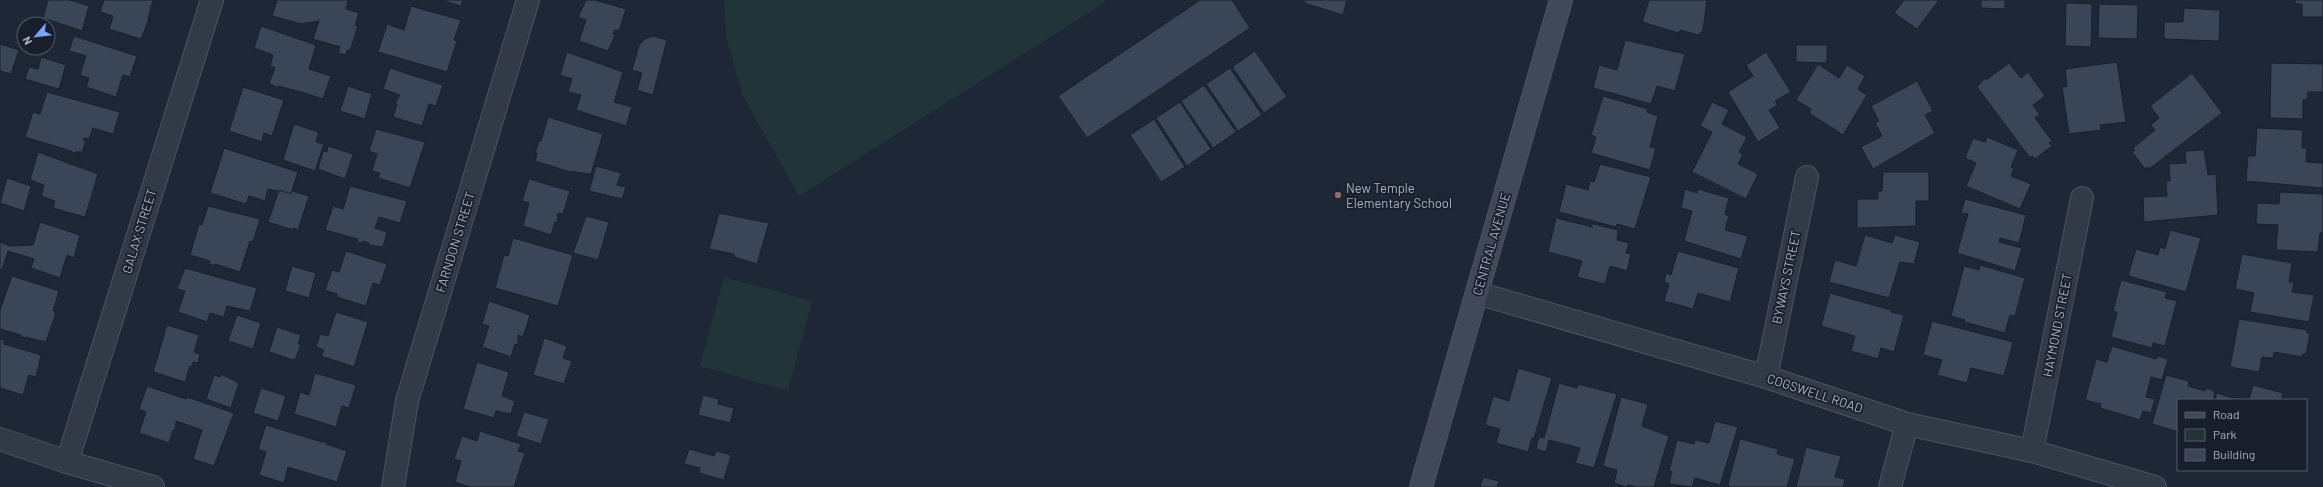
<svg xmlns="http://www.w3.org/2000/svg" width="2323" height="487" viewBox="0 0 2323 487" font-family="Barlow,sans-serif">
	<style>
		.green { fill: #213539 }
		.building { fill: #3a4557; stroke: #19202d }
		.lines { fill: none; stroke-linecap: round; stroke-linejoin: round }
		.street-casing { stroke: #4c5462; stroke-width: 24 }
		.secondary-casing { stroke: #4c5462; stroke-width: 24 }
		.street { stroke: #323947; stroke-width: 22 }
		.secondary { stroke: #40485a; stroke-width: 22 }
		.education-dot { fill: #8d6e63; stroke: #181e2b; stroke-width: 1.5 }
		.labels { text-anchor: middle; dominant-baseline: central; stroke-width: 3.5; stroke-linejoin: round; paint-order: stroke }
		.poi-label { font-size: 13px; fill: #abb4c4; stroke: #181e2b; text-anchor: start }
		.street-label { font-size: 13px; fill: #abb4c4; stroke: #181e2b }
	</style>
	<rect width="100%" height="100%" fill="#1e2736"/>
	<!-- green -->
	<g class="green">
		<path d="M724,0H1105L1104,3L799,196L743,96L726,37Z"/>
		<path d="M724,277L812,301L788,391L700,366Z"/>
	</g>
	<!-- building -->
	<g class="building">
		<path d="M48,0H70L89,6L82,31L43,18Z"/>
		<path d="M104,0H153L148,18L149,19L141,39L109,29L113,16L100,12Z"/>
		<path d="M277,0H348L346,9L359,13L355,25L358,26L350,51L347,50L346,55L338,53L340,47L313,39L319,21L301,24L272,16Z"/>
		<path d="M441,0H463L461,6Z"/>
		<path d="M586,0H595L626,9L619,31L615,30L613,34L615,35L608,51L579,41L586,20L578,17Z"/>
		<path d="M1200,0H1232L1250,28L1087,138L1058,96Z"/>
		<path d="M1305,0H1347L1343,15L1304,3Z"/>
		<path d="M1649,0H1707L1703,30L1698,35L1680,30L1679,33L1642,22Z"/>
		<path d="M1904,0H1939L1917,29L1894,13Z"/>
		<path d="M1981,0H2005V9L1981,8Z"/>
		<path d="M2295,0H2323V17H2302V4H2295Z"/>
		<path d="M2066,3L2092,4L2091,47L2065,46Z"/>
		<path d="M2099,4L2138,5L2137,39L2098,38Z"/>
		<path d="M411,6L461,20L454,40L457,41L447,72L378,52L387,24L404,30Z"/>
		<path d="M2184,8L2220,10L2219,41L2164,39V22H2183Z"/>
		<path d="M261,26L316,45L309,69L331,76L323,99L301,92L278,86V88L269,83L275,68L270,66L273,55L254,48Z"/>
		<path d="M74,36L137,56L130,77L123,75L116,97L86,87L89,78L80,75L86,56L69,51Z"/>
		<path d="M653,36L667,40L653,95L637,90L642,73L632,70L639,45L645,39Z"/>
		<path d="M1625,40L1685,54L1675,91L1657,86L1651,104L1593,88L1599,65L1617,70Z"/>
		<path d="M0,44L19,50L11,74L0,71Z"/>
		<path d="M1796,45H1827V63L1796,62Z"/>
		<path d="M1255,51L1287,97L1264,113L1232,67Z"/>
		<path d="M567,52L623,72L614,102L632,107L626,126L576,110L581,95L568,92L572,79L560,75Z"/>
		<path d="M1766,52L1791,92L1775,101L1778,105L1769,110L1780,128L1758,142L1728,92L1753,76L1746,65Z"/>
		<path d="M41,57L66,65L59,89L25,79L29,67L38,69Z"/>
		<path d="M2117,62L2126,122L2100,125L2101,130L2069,134L2062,87L2067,86L2065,69Z"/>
		<path d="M2009,63L2021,78L2028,72L2045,96L2033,105L2040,115L2035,118L2052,141L2049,143L2052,146L2035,159L2032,156L2030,158L1977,87L1985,78L1986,80Z"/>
		<path d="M2271,63L2323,64V92H2308L2307,100H2303V119L2270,118Z"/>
		<path d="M1818,64L1839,78L1847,65L1865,76L1858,89L1867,95L1843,135L1809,113L1811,109L1796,100Z"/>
		<path d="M390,68L443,85L436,106L429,104L422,126L393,117L397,104L395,103L400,95L383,89Z"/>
		<path d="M1230,68L1262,115L1238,131L1206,84Z"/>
		<path d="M2192,73L2222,113L2149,169L2148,167L2145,169L2132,152L2135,150L2133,148L2155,130L2151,125L2159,118L2150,106Z"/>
		<path d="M1917,81L1933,111L1925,115L1935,133L1873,169L1861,147L1882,136L1875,123L1879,121L1871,106Z"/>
		<path d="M1204,85L1236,132L1213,148L1181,101Z"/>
		<path d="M348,86L372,94L365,119L340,111Z"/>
		<path d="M243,87L284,100L272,136L264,133L262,142L229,131Z"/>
		<path d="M47,92L120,112L113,134L93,128L89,139L84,138L83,140L86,141L82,152H75V154L71,151L25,137L33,112L40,114Z"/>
		<path d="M1603,96L1648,109L1647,112L1658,116L1650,147L1656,148L1650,170L1591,153L1596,137L1591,135Z"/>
		<path d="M1180,102L1211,149L1187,166L1156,118Z"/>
		<path d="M1712,102L1729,110L1722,124L1747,137L1739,152L1743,154L1738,164L1758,174L1746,199L1692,172L1712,132L1700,126Z"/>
		<path d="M548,117L603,134L591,174L567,171L535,161L537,153H535L539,141H541Z"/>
		<path d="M1154,119L1185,167L1161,182L1130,135Z"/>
		<path d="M294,124L319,132L316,142L324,144L315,171L283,160Z"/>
		<path d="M2257,128L2303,130L2302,148H2307L2306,162L2323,163V188L2246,181L2248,156H2255Z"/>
		<path d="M376,129L425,142L410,188L378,178L380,173L372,171L377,154L369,151Z"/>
		<path d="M1987,137L2018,150L2011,167L2014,168L2011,176L2031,184L2020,209L1966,186L1976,163L1965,158L1973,138L1985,142Z"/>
		<path d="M328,146L353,154L345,179L318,169L323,151L327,152Z"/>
		<path d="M224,148L298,172L291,194L268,189L265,201L249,196L246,204L210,193Z"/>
		<path d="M2204,150L2208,175L2216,174L2218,215L2144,222L2143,197L2167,196L2166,181H2170L2169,164L2186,163L2185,151Z"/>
		<path d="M38,152L98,174L85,217L53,208L55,201L41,196L44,185L30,180Z"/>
		<path d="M1600,164L1651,177L1635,229L1617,224L1616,227L1559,212L1566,184L1588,190L1590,181L1594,182Z"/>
		<path d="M596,166L621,173L617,185L626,187L622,199L589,191Z"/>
		<path d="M1883,172H1929V201H1916V226L1857,228V199H1878V191H1882Z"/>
		<path d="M7,178L31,186L24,211L0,203Z"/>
		<path d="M529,179L570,191L563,214L558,213L557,223L555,222L551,235L523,226L529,203L522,201Z"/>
		<path d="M350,186L407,201L400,223L379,217L375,228L387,232L383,247L368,245L369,243L363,241L362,243L357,242L358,239L325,230L333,206L343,209Z"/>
		<path d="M1685,189L1697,193L1698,189L1729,198L1725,214L1729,216L1725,230L1748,236L1741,259L1684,241L1692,211L1681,208Z"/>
		<path d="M279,190L291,194L292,191L309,196L298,230L293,228V230L268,222Z"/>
		<path d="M2280,192L2323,194V233H2320L2318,252L2276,250L2278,225L2256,224L2257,203L2279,204Z"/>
		<path d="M1965,199L2026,215L2019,243L2000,238L1999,242L2022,248L2015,271L1957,253L1968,214L1961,213Z"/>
		<path d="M208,206L260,219L253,242L250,241L240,272L215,264L214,266L209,264L210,261L190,255L199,224L202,225Z"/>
		<path d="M719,213L769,223L757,264L734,257V254L709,249Z"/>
		<path d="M586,216L609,222L598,260L573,253Z"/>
		<path d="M1556,218L1593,227L1589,223L1618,230L1617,240L1629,243L1626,253L1631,254L1627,271L1610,266L1605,284L1577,277L1582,261L1548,252Z"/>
		<path d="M40,222L80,235L74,258L67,255L60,278L31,268L34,259L8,251L2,270L0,269V242L10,246L33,245Z"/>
		<path d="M2170,230L2201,238L2186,292L2128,276L2136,249L2158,255L2160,247L2165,249Z"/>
		<path d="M1865,235L1892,243L1895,235L1920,242L1914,264L1900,262L1889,298L1829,282L1835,260L1856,266Z"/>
		<path d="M513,238L573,255L558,306L495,288L504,255L508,256Z"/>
		<path d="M346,251L387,264L380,285L373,283L366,306L337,297V294L325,290L332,270L339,272Z"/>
		<path d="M1678,251L1739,268L1730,302L1698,293L1693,309L1664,301L1669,284L1664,282L1666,273L1671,275Z"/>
		<path d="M2242,254L2292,263L2289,282H2294L2292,292L2314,295L2309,322L2250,312L2254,293L2235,289Z"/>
		<path d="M1980,265L2025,278L2015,316L2010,315L2005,333L1964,322L1965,320L1951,316L1964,266L1979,270Z"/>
		<path d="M292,266L316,273L309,298L285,291Z"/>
		<path d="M185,268L257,288L250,311L227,306L224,317L210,313L207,322L178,312L185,291L177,289Z"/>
		<path d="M12,276L59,291L53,311H55V316L46,342L25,337V339L21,335L0,329V310Z"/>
		<path d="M2121,280L2167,292L2165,298L2177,301L2165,346L2153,343L2152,348L2111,337L2117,312L2113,311Z"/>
		<path d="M1830,293L1891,310V312L1904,315L1894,352L1881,348L1878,359L1851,351L1855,336L1821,326Z"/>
		<path d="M489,301L530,315L523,337L518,335V345L515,344L511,357L482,347L489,326L482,324Z"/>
		<path d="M336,312L368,322L354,367L321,356L324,350L316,347L320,334L328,336Z"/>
		<path d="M237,315L261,323L253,349L228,341Z"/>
		<path d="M2239,319L2307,330V333L2310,334L2306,354H2303L2302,357L2274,352L2273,358L2262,357L2259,372L2230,367Z"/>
		<path d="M1932,321L2013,342L2004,376L1971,368L1967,383L1937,375L1942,360L1923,355Z"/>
		<path d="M167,325L199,335L194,352L200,354L198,363L193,362L192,367L190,366L185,382L153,372Z"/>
		<path d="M277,327L301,335L298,344H301L296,358L293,360L269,352Z"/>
		<path d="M544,338L567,346L563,358L572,361L564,384L533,375Z"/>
		<path d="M0,339L4,340V344L41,355L36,377L29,375L23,395L0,388Z"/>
		<path d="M2112,346L2156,359L2157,356L2168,359L2162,380L2151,377L2146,397L2155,399L2151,413L2143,411L2140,420L2100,408L2101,404L2085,400L2096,359L2107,362Z"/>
		<path d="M477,362L509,372L502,396L515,401L511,414L496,411L494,418L463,409Z"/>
		<path d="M1518,368L1552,378L1534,438H1532L1528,452L1496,443L1500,429L1485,425L1493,396L1509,401Z"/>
		<path d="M315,373L356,385L349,408L342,406L336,427L294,414L300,392L309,395Z"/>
		<path d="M221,374L239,383L231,408L206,399L214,375L220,377Z"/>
		<path d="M2166,375L2189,381L2188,386L2205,391L2206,388L2214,391L2215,394L2213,400H2178V432L2152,424Z"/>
		<path d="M1559,383L1577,388L1578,384L1617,394L1594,468L1575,463L1580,448L1549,440L1546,452L1536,449L1539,437L1544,438Z"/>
		<path d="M2253,385L2283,393L2281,400H2249Z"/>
		<path d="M147,386L186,399L187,397L234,413L214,466L193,459L202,430L176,421L175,430H173L169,443L139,433L146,412L139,409Z"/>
		<path d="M261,388L286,396L278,421L253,413Z"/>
		<path d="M2217,393L2235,399V400H2215Z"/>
		<path d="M703,395L719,399L718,404L734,408L730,423L698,415Z"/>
		<path d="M1621,397L1648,404L1642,426L1669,436L1654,487H1637L1628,485L1626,487L1614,483L1617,470L1603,466Z"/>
		<path d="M524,412L549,419L541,444L516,436Z"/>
		<path d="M1715,421L1738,427L1720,485L1695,478L1692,487L1669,484L1672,472L1669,471L1677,440L1694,444L1695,440L1709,443Z"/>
		<path d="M266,425L322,442H327L326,444L347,451L337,482L288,467L284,483L259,475L266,452L258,449Z"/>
		<path d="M480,431L521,444L518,451L525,453L514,487H470L455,482L461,461L454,459L462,436L477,441Z"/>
		<path d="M1740,439L1778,449L1777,454L1795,459L1787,487H1729L1728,484Z"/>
		<path d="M1806,447L1841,456L1835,477L1845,479L1843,487H1796Z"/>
		<path d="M689,449L714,456L716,451L731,455L724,480L699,473L700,468L684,464Z"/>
		<path d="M1483,477L1499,481L1497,487H1480Z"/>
	</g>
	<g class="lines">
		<defs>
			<g id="street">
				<path d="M1477,293L1766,377L1907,424L2032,451L2155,487"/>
				<path d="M1766,377L1807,177"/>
				<path d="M0,439L67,462L153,487"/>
				<path d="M2032,451L2082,198"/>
				<path d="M67,462L212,0"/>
				<path d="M393,487L407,401L528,0"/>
				<path d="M1890,487L1907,424"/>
			</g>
			<path id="secondary" d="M1421,487L1561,0"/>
		</defs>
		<!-- street casing -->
		<use href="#street" class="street-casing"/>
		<!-- secondary casing -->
		<use href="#secondary" class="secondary-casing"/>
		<!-- street -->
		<use href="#street" class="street"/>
		<!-- secondary -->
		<use href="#secondary" class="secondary"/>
	</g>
	<!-- markers -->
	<circle class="education-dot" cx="1338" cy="195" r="4"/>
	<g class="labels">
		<!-- poi labels -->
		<g class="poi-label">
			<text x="1346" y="188">New Temple<tspan x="1346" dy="15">Elementary School</tspan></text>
		</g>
		<!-- street labels -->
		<g class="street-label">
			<text transform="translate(139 231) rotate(-73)">GALAX STREET</text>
			<text transform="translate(455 242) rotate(-73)">FARNDON STREET</text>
			<text transform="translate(1491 244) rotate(-74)">CENTRAL AVENUE</text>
			<text transform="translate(1786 277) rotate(-78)">BYWAYS STREET</text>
			<text transform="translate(2057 325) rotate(-79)">HAYMOND STREET</text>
			<text transform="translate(1815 393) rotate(18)">COGSWELL ROAD</text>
		</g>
	</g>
	<!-- legend -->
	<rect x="2177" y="399" width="130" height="72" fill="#181e2b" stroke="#535a68"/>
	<rect x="2185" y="412" width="20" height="6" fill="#40485a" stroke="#535a68"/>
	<text x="2213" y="419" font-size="12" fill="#abb4c4">Road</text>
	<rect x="2185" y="429" width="20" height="12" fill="#213539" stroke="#535a68"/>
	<text x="2213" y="439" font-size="12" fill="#abb4c4">Park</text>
	<rect x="2185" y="449" width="20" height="12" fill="#3a4557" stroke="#535a68"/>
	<text x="2213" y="459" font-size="12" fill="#abb4c4">Building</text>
	<!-- north arrow -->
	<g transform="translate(36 36) rotate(242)"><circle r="19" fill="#181e2b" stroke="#535a68"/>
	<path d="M0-3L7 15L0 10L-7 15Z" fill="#79a4fc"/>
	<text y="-6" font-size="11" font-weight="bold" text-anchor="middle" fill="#abb4c4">N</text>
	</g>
</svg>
